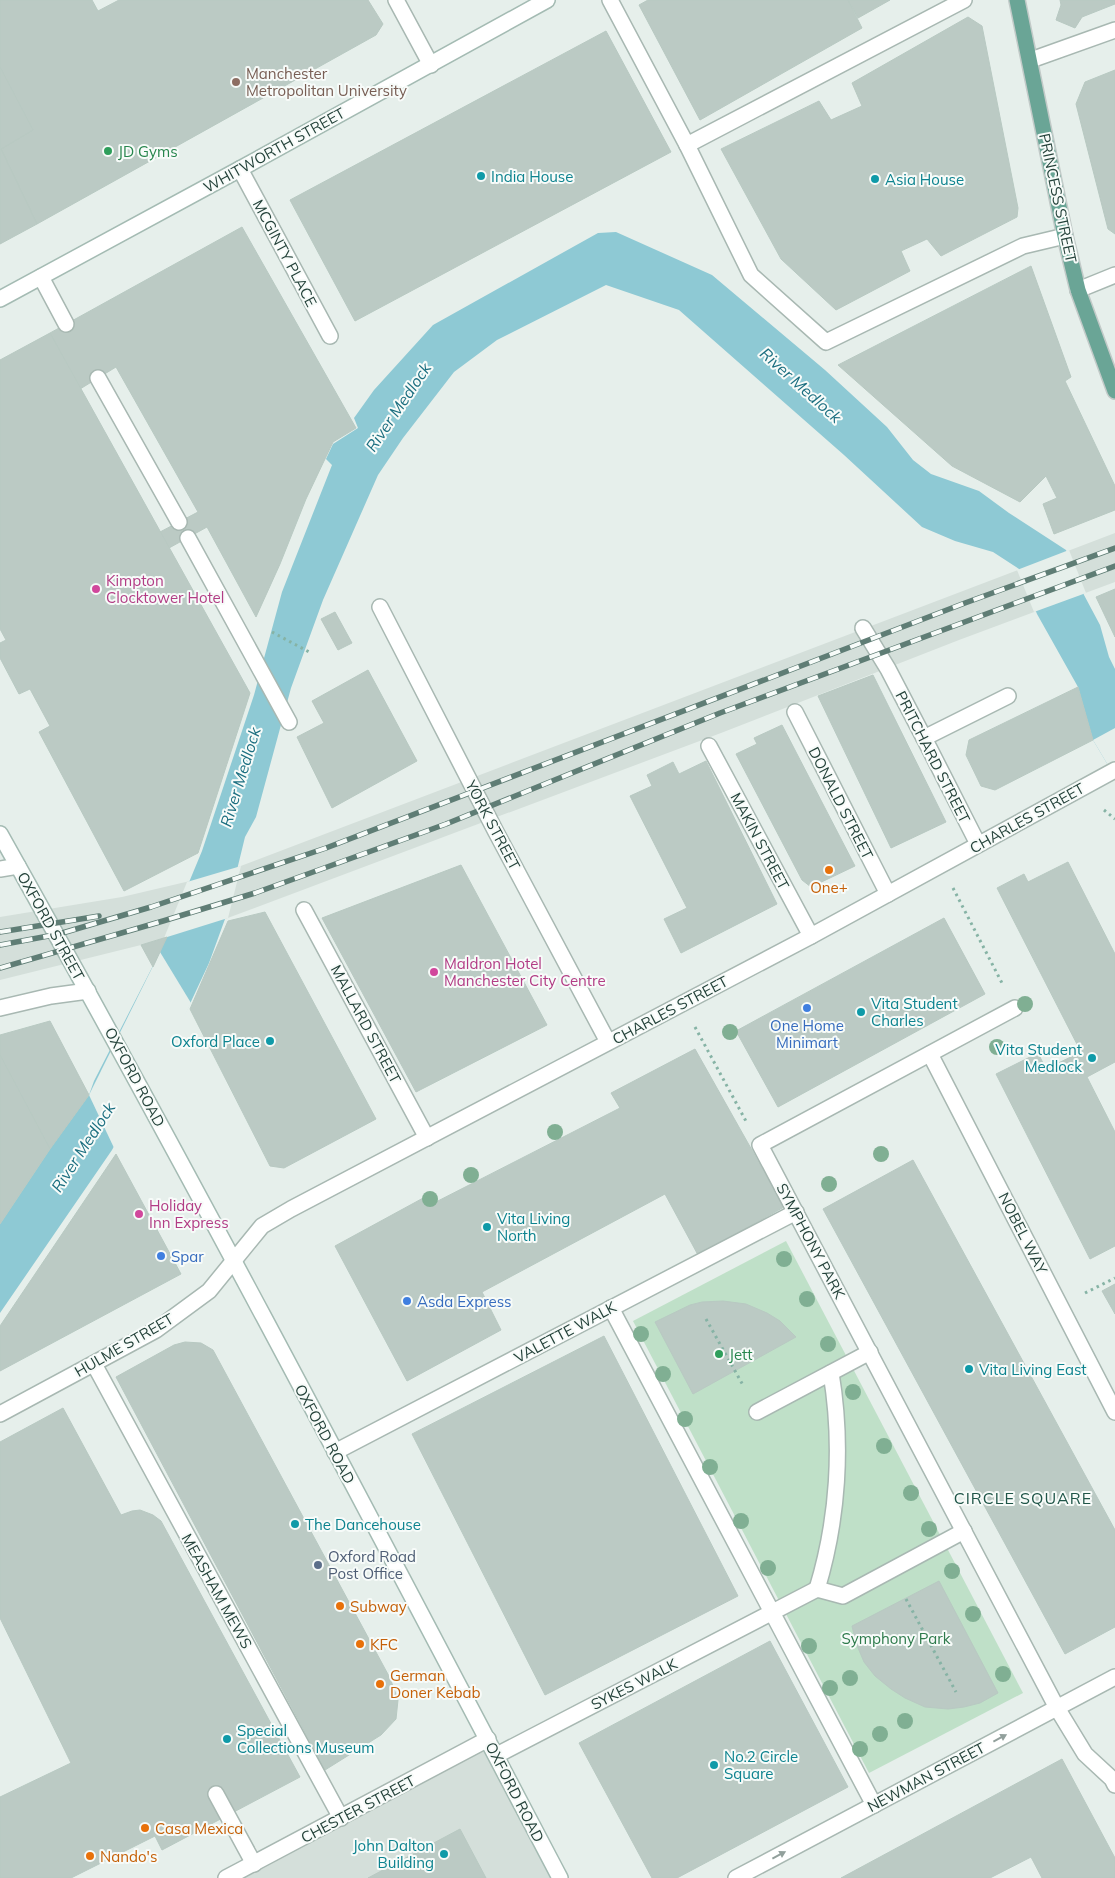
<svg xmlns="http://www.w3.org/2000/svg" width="1115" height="1878" viewBox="0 0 1115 1878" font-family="Mulish,sans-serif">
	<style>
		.built { fill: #d4dfda }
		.green { fill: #bfe0c8 }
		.water { fill: #8ec9d4 }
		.pier { fill: #e6efeb }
		.building { fill: #bbcac4; stroke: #b8c9c2 }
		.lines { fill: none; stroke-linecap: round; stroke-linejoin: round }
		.service-casing { stroke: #a8b8b2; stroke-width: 18 }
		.pedestrian-casing { stroke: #a8b8b2; stroke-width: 18 }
		.minor-casing { stroke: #a8b8b2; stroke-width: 18 }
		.secondary-casing { stroke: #a4bbb3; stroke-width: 18 }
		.primary-casing { stroke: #c2cac8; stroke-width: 18 }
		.path { stroke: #86b3a5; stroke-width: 3; stroke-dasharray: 2.5 4; stroke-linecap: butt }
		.service { stroke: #fff; stroke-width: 15 }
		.pedestrian { stroke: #fff; stroke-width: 15 }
		.minor { stroke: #fff; stroke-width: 15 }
		.secondary { stroke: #fff; stroke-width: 15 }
		.primary { stroke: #6aa596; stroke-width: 15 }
		.rail-casing { stroke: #5f7d75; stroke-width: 5.5 }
		.rail { stroke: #f7fbf9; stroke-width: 4; stroke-dasharray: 11; stroke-linecap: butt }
		.tree { fill: #80af93 }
		.oneway { fill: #92a09c }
		.education-dot { fill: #8d6e63; stroke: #f7fbf9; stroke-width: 2 }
		.leisure-dot { fill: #2e9e5b; stroke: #f7fbf9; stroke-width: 2 }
		.culture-dot { fill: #0f9aa8; stroke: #f7fbf9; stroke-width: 2 }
		.hotel-dot { fill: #d1479c; stroke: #f7fbf9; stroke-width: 2 }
		.food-dot { fill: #e8710a; stroke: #f7fbf9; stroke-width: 2 }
		.shop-dot { fill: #3f7fe0; stroke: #f7fbf9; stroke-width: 2 }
		.service-dot { fill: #5c6f8a; stroke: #f7fbf9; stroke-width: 2 }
		.labels { text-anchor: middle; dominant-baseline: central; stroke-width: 4; stroke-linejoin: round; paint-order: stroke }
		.education-label { font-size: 15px; fill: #785e54; stroke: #f7fbf9; text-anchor: start }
		.street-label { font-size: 15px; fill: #24423a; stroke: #f7fbf9 }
		.leisure-label { font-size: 15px; fill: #27864d; stroke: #f7fbf9; text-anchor: start }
		.culture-label { font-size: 15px; fill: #0d838f; stroke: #f7fbf9; text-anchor: start }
		.hotel-label { font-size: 15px; fill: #b23c85; stroke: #f7fbf9; text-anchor: start }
		.food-label { font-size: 15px; fill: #c56008; stroke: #f7fbf9; text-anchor: start }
		.shop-label { font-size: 15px; fill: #366cbe; stroke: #f7fbf9; text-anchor: start }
		.service-label { font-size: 15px; fill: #4e5e75; stroke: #f7fbf9; text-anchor: start }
		.park-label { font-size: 15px; fill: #2d7a4b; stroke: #f7fbf9 }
		.water-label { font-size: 16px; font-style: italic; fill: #1c6f80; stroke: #f7fbf9 }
		.neighbourhood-label { font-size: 16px; letter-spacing: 1px; fill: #1f5548; stroke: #f7fbf9 }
	</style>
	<rect width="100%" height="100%" fill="#e6efeb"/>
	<!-- built -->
	<g class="built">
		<path d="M1115,533V582L959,640L721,733L225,919L141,945L0,980V917L122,897L190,881L238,867Z"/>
		<path d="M488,1739L560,1878H226Z"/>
	</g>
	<!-- green -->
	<path class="green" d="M786,1241L1023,1693L869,1773L633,1321Z"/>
	<!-- water -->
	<path class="water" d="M616,232L712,275L825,370L887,427L913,460L931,474L979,491L1009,513L1066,550L1084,595L1100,625L1109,657L1115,669V777L1093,740L1078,687L1037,614L1019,569L993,552L955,541L922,527L844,455L679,310L606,285L497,340L454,372L403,438L378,475L323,600L291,688L256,817L245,837L225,919L209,963L188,1008L112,1150L0,1313V1224L50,1149L89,1095L94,1081L160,952L202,851L254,695L282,592L332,465L326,459L333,444L358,428L354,418L374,390L433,325L598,233Z"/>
	<!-- pier -->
	<g class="pier">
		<path d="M1069,550L1086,593L1034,612L1017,570Z"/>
		<path d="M1115,728V777L1093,740Z"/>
		<path d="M241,866L228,918L164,938L187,882Z"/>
		<path d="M160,952L191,1003L156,1073L115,1150L89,1095Z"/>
	</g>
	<!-- building -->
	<g class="building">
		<path d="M0,0H92L98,11L119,0H368L383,24L376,35L37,224L1,149L33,130L0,67Z"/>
		<path d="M648,0H848L862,28L700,120L639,5Z"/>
		<path d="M848,0H890L858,18Z"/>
		<path d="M1060,0H1115V4L1082,17L1075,28L1056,20L1061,5Z"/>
		<path d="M968,17L982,26L1018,208L1017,217L941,256L927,239L901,251L910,271L836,310L781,259L721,149L819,101L831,120L862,106L852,83Z"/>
		<path d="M606,31L671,152L355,321L290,200Z"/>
		<path d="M0,67L33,130L1,149L37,224L0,244Z"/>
		<path d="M1115,70V234L1108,229L1076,104L1085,82Z"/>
		<path d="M242,227L356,428L333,442L306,499L280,564L256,617L207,527L169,548L160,532L198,512L116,367L80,389L50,333Z"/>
		<path d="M1031,266L1071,377L1065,381L1115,486V510L1054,534L1043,504L1057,498L1046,476L1020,502L952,466L838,365Z"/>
		<path d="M50,333L250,693L198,853L124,891L39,732L50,726L30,689L19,694L0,658V643L6,640L0,629V360Z"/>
		<path d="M1115,589V637L1096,597Z"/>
		<path d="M335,612L352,643L338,650L321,619Z"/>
		<path d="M368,670L417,761L332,808L297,737L324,723L312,701Z"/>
		<path d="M873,675L946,822L891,848L818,696Z"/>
		<path d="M1078,687L1093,740L995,790L981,786L966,755L969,740Z"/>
		<path d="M782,725L855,866L811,887L802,880L736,754L757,744L754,738Z"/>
		<path d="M706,761L777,904L681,953L664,919L687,908L630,796L652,786L647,775L673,762L679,774Z"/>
		<path d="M1068,862L1115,954V1062L1087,1077L1115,1132V1246L1090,1259L996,1074L1038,1053L1046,1069L1081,1052L997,888L1024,874L1028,882Z"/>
		<path d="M461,865L547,1025L416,1092L322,918Z"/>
		<path d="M265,912L376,1119L284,1168L270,1166L190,1009L228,921Z"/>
		<path d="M944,918L985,994L778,1107L736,1031Z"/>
		<path d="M167,937L153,967L141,945Z"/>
		<path d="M50,1021L89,1095L50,1149L0,1055V1035Z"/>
		<path d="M695,1049L784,1207L698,1255L665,1194L482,1292L501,1330L407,1381L335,1246L425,1197L430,1205L620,1108L611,1093Z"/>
		<path d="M0,1055L50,1149L0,1224Z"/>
		<path d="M116,1154L181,1274L0,1371V1326Z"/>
		<path d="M913,1160L1115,1530V1627L1065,1654L823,1209Z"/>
		<path d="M1115,1284V1314L1102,1291Z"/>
		<path d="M723,1301L746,1304L767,1313L780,1321L796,1337L693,1394L655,1322L690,1305L702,1302Z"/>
		<path d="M604,1336L738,1596L545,1695L412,1434Z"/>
		<path d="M185,1342L201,1343L213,1350L390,1678L398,1700L396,1719L381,1735L325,1770L116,1377L174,1345Z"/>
		<path d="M63,1408L121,1515L132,1511L140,1510L153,1515L161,1521L300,1777L162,1850L155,1836L71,1878H0V1797L71,1763L0,1618V1442Z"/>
		<path d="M939,1581L998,1693L980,1703L964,1707L948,1709L925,1707L905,1698L891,1689L875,1676L864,1662L856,1643L852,1626Z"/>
		<path d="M770,1641L848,1787L677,1878H652L579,1743Z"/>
		<path d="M1062,1759L1115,1858V1878H1042L1031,1857L990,1878H841Z"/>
		<path d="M460,1829L486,1878H368Z"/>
	</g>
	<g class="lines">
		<defs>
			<g id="service">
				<path d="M610,0L687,145L751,275L826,342L1023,246L1065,236"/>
				<path d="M687,145L964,0"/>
				<path d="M240,169L330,336"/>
				<path d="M41,277L66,324"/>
				<path d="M98,378L179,522"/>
				<path d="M188,538L289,722"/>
				<path d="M863,628L888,669L924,738"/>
				<path d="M94,1364L341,1818"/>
				<path d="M1057,1708L1085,1754L1112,1779L1115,1785"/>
				<path d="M216,1794L254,1864"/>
			</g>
			<g id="pedestrian">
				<path d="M1015,1008L760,1145L1057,1708"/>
				<path d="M930,1054L1115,1412"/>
				<path d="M611,1308L874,1805"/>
				<path d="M757,1412L870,1352"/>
				<path d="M335,1452L796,1212"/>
				<path d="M817,1589C838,1520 843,1445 831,1373"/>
				<path d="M497,1755L817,1589L843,1596L964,1531"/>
			</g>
			<g id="minor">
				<path d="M396,0L431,65"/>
				<path d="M1031,60L1115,30"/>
				<path d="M1078,290L1115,275"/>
				<path d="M380,607L496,832L608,1042"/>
				<path d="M795,712L888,894"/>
				<path d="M709,746L811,936"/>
				<path d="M978,844L924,738L1008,696"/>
				<path d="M0,869L18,866"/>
				<path d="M304,910L427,1138"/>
				<path d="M0,1008L51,996L88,991"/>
				<path d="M0,1414L156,1330L209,1291L262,1226L291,1209L811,936L1115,770"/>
				<path d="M226,1878L488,1739"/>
				<path d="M736,1878L1115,1677"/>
			</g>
			<g id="secondary">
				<path d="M0,299L240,169L547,0"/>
				<path d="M0,834C193,1178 376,1528 560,1878"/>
			</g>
			<path id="primary" d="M1017,0L1065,236L1078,290L1115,391"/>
		</defs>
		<!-- service casing -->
		<use href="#service" class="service-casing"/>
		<!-- pedestrian casing -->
		<use href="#pedestrian" class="pedestrian-casing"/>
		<!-- minor casing -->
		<use href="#minor" class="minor-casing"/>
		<!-- secondary casing -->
		<use href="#secondary" class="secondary-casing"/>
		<!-- primary casing -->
		<use href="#primary" class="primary-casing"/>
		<!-- path -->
		<g class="path">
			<path d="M272,632L311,653"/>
			<path d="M1104,810L1115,819"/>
			<path d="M953,888L1003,985"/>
			<path d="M695,1027L747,1123"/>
			<path d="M1085,1293L1115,1278"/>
			<path d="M706,1319L744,1387"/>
			<path d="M906,1599L956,1692"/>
		</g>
		<!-- service -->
		<use href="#service" class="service"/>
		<!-- pedestrian -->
		<use href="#pedestrian" class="pedestrian"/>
		<!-- minor -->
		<use href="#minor" class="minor"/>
		<!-- secondary -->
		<use href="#secondary" class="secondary"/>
		<!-- primary -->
		<use href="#primary" class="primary"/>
		<defs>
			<g id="rail">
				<path d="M0,932L99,916"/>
				<path d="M0,945L59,934L151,907L326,848L965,603L1115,548"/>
				<path d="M0,968L163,921L255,893L446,824L720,713L1115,566"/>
			</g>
		</defs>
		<!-- rail casing -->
		<use href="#rail" class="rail-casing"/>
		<!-- rail -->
		<use href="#rail" class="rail"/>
	</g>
	<!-- trees -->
	<g class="tree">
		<circle cx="1025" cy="1004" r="8"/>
		<circle cx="730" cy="1032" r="8"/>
		<circle cx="997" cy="1047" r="8"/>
		<circle cx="555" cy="1132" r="8"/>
		<circle cx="881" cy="1154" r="8"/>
		<circle cx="471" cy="1175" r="8"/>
		<circle cx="829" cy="1184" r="8"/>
		<circle cx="430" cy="1199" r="8"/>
		<circle cx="784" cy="1259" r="8"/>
		<circle cx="807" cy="1299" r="8"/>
		<circle cx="641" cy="1334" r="8"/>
		<circle cx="828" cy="1344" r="8"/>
		<circle cx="663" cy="1374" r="8"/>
		<circle cx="853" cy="1392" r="8"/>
		<circle cx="685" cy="1419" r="8"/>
		<circle cx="884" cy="1446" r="8"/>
		<circle cx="710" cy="1467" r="8"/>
		<circle cx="911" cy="1493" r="8"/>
		<circle cx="741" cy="1521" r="8"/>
		<circle cx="929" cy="1529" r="8"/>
		<circle cx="768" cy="1568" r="8"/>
		<circle cx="952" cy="1571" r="8"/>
		<circle cx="973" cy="1614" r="8"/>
		<circle cx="809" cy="1646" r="8"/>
		<circle cx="1003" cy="1674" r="8"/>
		<circle cx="850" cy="1678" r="8"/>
		<circle cx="830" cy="1688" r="8"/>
		<circle cx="905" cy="1721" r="8"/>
		<circle cx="880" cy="1734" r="8"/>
		<circle cx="860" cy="1749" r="8"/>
	</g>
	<!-- one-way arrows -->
	<defs><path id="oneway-solid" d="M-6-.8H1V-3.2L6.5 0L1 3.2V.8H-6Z" transform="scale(1.25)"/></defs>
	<g class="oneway">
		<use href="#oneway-solid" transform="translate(1000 1738) rotate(-28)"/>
		<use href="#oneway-solid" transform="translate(779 1855) rotate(-28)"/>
	</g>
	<!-- markers -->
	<circle class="education-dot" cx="236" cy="82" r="5"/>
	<g class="leisure-dot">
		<circle cx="108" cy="151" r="5"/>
		<circle cx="719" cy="1354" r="5"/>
	</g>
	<g class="culture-dot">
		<circle cx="481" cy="176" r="5"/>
		<circle cx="875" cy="179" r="5"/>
		<circle cx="861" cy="1012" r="5"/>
		<circle cx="270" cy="1041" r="5"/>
		<circle cx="1092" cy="1058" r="5"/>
		<circle cx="487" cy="1227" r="5"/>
		<circle cx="969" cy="1369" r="5"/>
		<circle cx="295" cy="1524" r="5"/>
		<circle cx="227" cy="1739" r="5"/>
		<circle cx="714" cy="1765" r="5"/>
		<circle cx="444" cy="1854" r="5"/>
	</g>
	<g class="hotel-dot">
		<circle cx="96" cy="589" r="5"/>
		<circle cx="434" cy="972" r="5"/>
		<circle cx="139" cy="1214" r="5"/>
	</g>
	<g class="food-dot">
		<circle cx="829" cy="870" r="5"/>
		<circle cx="340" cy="1606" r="5"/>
		<circle cx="360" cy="1644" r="5"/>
		<circle cx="380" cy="1684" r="5"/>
		<circle cx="145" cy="1828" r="5"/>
		<circle cx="90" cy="1856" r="5"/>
	</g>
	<g class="shop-dot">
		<circle cx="807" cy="1008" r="5"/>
		<circle cx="161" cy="1256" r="5"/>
		<circle cx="407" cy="1301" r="5"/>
	</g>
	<circle class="service-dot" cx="318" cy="1565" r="5"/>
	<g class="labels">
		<!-- education labels -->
		<g class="education-label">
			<text x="246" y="73">Manchester<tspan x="246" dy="17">Metropolitan University</tspan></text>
		</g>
		<!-- street labels -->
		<g class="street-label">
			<text transform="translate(274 150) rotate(-29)">WHITWORTH STREET</text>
			<text transform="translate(1058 198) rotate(78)">PRINCESS STREET</text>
			<text transform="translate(285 253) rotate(62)">MCGINTY PLACE</text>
			<text transform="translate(933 757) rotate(63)">PRITCHARD STREET</text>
			<text transform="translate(841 803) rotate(63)">DONALD STREET</text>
			<text transform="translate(1027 818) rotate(-29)">CHARLES STREET</text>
			<text transform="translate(493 825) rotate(62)">YORK STREET</text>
			<text transform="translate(760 841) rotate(62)">MAKIN STREET</text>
			<text transform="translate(51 926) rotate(61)">OXFORD STREET</text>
			<text transform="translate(670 1010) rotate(-28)">CHARLES STREET</text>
			<text transform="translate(366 1024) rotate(62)">MALLARD STREET</text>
			<text transform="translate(135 1077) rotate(62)">OXFORD ROAD</text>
			<text transform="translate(1023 1233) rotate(63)">NOBEL WAY</text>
			<text transform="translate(811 1241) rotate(62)">SYMPHONY PARK</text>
			<text transform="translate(565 1332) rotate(-28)">VALETTE WALK</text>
			<text transform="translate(124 1345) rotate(-30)">HULME STREET</text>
			<text transform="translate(325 1434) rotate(62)">OXFORD ROAD</text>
			<text transform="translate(217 1591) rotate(61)">MEASHAM MEWS</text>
			<text transform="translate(634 1684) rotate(-27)">SYKES WALK</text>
			<text transform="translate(926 1777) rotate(-28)">NEWMAN STREET</text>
			<text transform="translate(515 1792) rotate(63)">OXFORD ROAD</text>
			<text transform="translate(358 1809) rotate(-28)">CHESTER STREET</text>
		</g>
		<!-- leisure labels -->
		<g class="leisure-label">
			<text x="118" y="151">JD Gyms</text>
			<text x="729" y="1354">Jett</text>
		</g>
		<!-- culture labels -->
		<g class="culture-label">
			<text x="491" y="176">India House</text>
			<text x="885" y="179">Asia House</text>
			<text x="871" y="1003">Vita Student<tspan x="871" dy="17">Charles</tspan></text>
			<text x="260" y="1041" text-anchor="end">Oxford Place</text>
			<text x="1082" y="1049" text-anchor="end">Vita Student<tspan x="1082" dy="17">Medlock</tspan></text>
			<text x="497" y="1218">Vita Living<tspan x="497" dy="17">North</tspan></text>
			<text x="979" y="1369">Vita Living East</text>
			<text x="305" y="1524">The Dancehouse</text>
			<text x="237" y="1730">Special<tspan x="237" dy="17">Collections Museum</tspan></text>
			<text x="724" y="1756">No.2 Circle<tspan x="724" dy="17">Square</tspan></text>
			<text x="434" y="1845" text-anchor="end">John Dalton<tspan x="434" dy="17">Building</tspan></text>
		</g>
		<!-- hotel labels -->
		<g class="hotel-label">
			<text x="106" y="580">Kimpton<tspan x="106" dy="17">Clocktower Hotel</tspan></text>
			<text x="444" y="963">Maldron Hotel<tspan x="444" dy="17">Manchester City Centre</tspan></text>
			<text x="149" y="1205">Holiday<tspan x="149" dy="17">Inn Express</tspan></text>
		</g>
		<!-- food labels -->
		<g class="food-label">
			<text x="829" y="887" text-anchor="middle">One+</text>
			<text x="350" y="1606">Subway</text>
			<text x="370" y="1644">KFC</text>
			<text x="390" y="1675">German<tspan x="390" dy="17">Doner Kebab</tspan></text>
			<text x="155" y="1828">Casa Mexica</text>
			<text x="100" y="1856">Nando's</text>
		</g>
		<!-- shop labels -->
		<g class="shop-label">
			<text x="807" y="1025" text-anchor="middle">One Home<tspan x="807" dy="17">Minimart</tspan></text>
			<text x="171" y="1256">Spar</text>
			<text x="417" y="1301">Asda Express</text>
		</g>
		<!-- service labels -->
		<g class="service-label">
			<text x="328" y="1556">Oxford Road<tspan x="328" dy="17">Post Office</tspan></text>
		</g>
		<!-- park labels -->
		<g class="park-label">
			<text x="896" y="1638">Symphony Park</text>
		</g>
		<!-- water labels -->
		<g class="water-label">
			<text transform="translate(801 385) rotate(42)">River Medlock</text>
			<text transform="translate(398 407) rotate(-56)">River Medlock</text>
			<text transform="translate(240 777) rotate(-73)">River Medlock</text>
			<text transform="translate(83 1147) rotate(-57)">River Medlock</text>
		</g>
		<!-- neighbourhood labels -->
		<g class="neighbourhood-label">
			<text x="1023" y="1498">CIRCLE SQUARE</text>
		</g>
	</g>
</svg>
